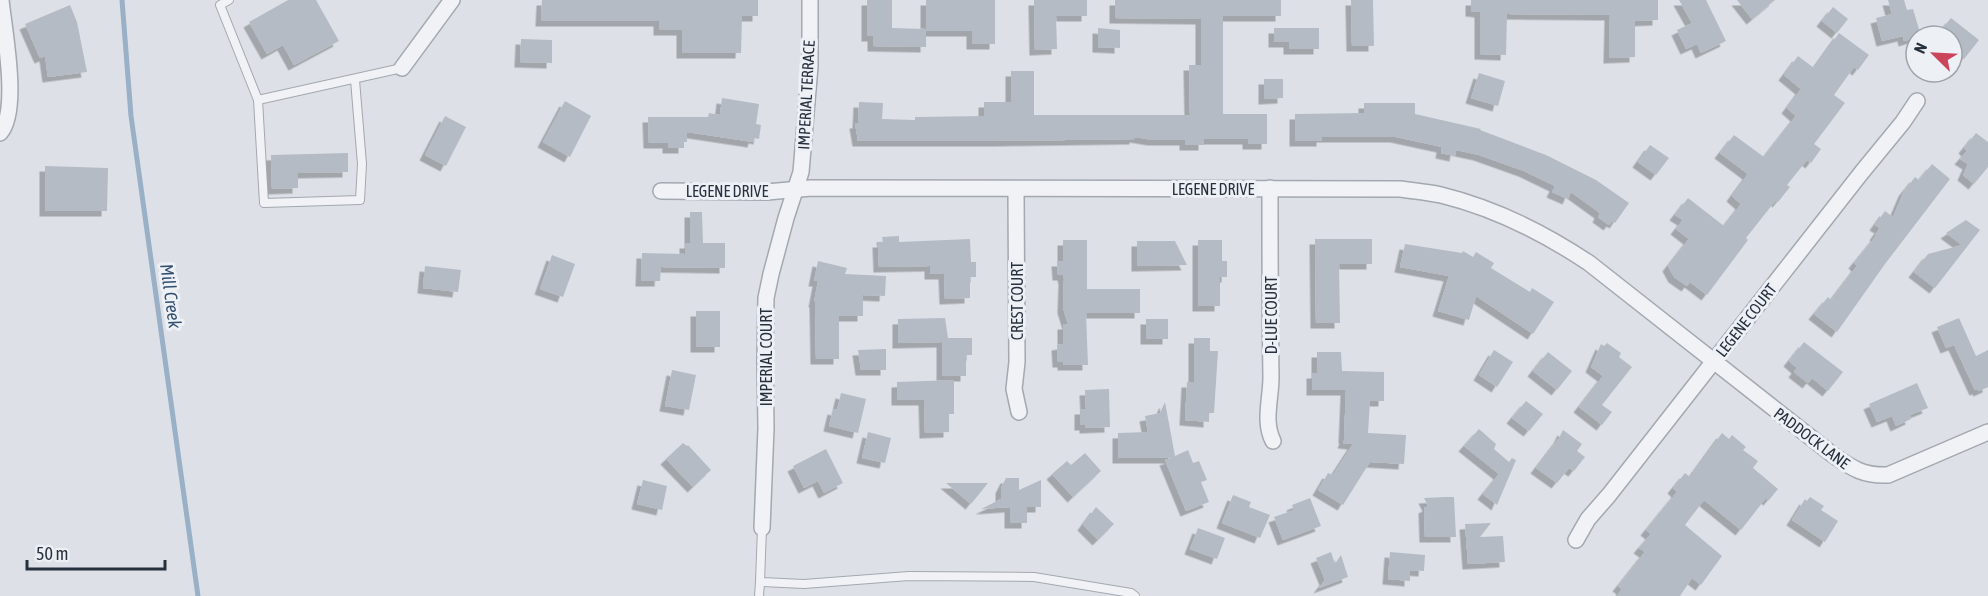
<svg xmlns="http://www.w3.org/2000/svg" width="1988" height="596" viewBox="0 0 1988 596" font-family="'Asap Condensed',sans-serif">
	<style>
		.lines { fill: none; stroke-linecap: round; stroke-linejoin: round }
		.stream { stroke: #99b0c7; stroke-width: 5 }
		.building { fill: #b5bbc4; filter: url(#shadow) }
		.lane-casing { stroke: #a3a8b1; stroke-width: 10 }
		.street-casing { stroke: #a3a8b1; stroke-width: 18 }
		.lane { stroke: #f0f2f5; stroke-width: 8 }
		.street { stroke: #f0f2f5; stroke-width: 15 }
		.labels { text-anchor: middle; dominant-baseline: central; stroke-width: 6; stroke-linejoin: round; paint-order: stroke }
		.street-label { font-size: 16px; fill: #27303d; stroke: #edf0f5 }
		.water-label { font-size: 18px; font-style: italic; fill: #324f70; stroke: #edf0f5 }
	</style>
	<defs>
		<filter id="shadow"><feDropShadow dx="-5.5" dy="5.5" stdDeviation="0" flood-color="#0004"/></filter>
	</defs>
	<rect width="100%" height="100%" fill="#dde1e7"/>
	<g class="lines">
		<!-- stream -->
		<path class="stream" d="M122,0L131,116L198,596"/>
	</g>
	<!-- building -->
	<g class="building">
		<path d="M288,0H316L339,41L294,65L283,45L267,54L249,22Z"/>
		<path d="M542,0H758V16H742L741,53H682V30H659V21H541Z"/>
		<path d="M867,0H892V28L926,29V0H995V44H972V31H926V47L873,46V36H867Z"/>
		<path d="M1034,0H1087V16H1056L1057,49L1035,50Z"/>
		<path d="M1115,0H1281V16H1223V114H1267V144H1248V139H1204V145H1185V140H1153L1135,137V139L999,141H858L855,123H858L859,102L883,103L882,119L915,120V117L984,116V102H1011V71H1034V115H1190L1189,65H1201V19L1115,18Z"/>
		<path d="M1351,0H1373L1374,46H1352Z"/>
		<path d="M1471,0H1658V20L1635,21V57L1609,58L1610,15L1507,14L1506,55L1480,54V12L1471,11Z"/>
		<path d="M1679,0H1706L1726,41L1701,53L1697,44L1686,49L1677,30L1692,23Z"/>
		<path d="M1737,0H1775L1752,19Z"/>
		<path d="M1888,0H1904L1907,10L1913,9L1921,36L1904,41L1903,36L1882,41L1876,18L1892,14Z"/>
		<path d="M70,5L77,22L87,72L48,77L45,56L40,58L25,24Z"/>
		<path d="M1833,7L1848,19L1837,33L1822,21Z"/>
		<path d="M1951,18L1979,40L1964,59L1952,51V36H1936Z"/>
		<path d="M1098,28L1120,30V48L1098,47Z"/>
		<path d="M1274,28H1319V49H1289V42H1274Z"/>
		<path d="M1839,33L1869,55L1858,70L1854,67L1834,95L1845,103L1814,144L1821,149L1811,163L1807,160L1787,185L1790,187L1778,202L1776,200L1746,238L1748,240L1707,295L1690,282L1687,286L1674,277L1668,266L1689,239L1676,229L1683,220L1675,215L1688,198L1724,226L1741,204L1732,196L1748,174L1720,153L1734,135L1764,157L1796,116L1787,108L1801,89L1784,75L1798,56L1814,68Z"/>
		<path d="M521,39L552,40V63L520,62Z"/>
		<path d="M1479,73L1505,81L1498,106L1471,98Z"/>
		<path d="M1264,79H1283V98L1264,99Z"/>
		<path d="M722,98L759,104L756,124L761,125L759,139L754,138L753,142L687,132V142H684V148H668V143H649L648,117H708L709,113L720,115Z"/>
		<path d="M565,101L591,116L570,157L543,142Z"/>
		<path d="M1364,103H1415V114L1481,129L1480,130L1546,155L1596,180L1629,203L1615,223L1612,221L1609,225L1598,217L1600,213L1571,192L1568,199L1552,192L1555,186L1524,171L1479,155L1456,150L1455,156L1441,153L1442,147L1396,137H1322V141H1295V114L1364,113Z"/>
		<path d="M445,116L466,127L446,166L425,155Z"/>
		<path d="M1976,133L1988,142V167L1974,184L1963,175L1968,164L1960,159L1967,151L1964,148Z"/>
		<path d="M1650,145L1669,158L1656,175L1638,162Z"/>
		<path d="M348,153V172L298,173V188L272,189L271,155Z"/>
		<path d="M1932,164L1950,179L1885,264L1837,332L1814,314L1828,297L1831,300L1857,266L1854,263L1876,236L1875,235L1880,228L1875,225L1885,211L1893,217L1904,191L1915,177L1919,180Z"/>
		<path d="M45,166L108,168L107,211H45Z"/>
		<path d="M690,212H702L703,243H725V268L661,267L660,281H641L642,253L685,254V243H690Z"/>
		<path d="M1966,220L1980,230L1935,288L1914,272L1928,254L1962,245L1946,233Z"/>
		<path d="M899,236V242L970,239L971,262H976V277H970V298L945,299L944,274H930V266L879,267L878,242H883L882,237Z"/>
		<path d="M1315,239H1372V264H1339L1340,323H1316Z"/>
		<path d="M1063,240H1087V289H1140V313H1086L1088,365H1063V362H1058L1057,345L1063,344V324H1068L1063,308L1064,279L1063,275H1058L1057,261H1063Z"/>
		<path d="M1198,240H1222V261H1227V277H1220V306H1198Z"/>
		<path d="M1137,241H1175L1187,265L1137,266Z"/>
		<path d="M1405,244L1462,253L1463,251L1473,257L1476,252L1494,263L1491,268L1530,292L1532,288L1554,302L1533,334L1476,296L1469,320L1438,311L1449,276L1400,267Z"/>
		<path d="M552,255L575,264L563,297L540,289Z"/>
		<path d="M818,261L847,268L845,274L886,276L885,296L863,295V316H839V359H816L815,302H814L818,281H814Z"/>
		<path d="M425,266L461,270L458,292L423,288Z"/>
		<rect x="696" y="311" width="24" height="36"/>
		<path d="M945,318L948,338H972V355H966V376H942V342L898,343V319Z"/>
		<path d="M1959,318L1976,356L1988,350V387L1979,391L1978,389L1975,390L1954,345L1946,348L1937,327Z"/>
		<rect x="1146" y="319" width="22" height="20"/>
		<path d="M1194,338H1210V351H1218L1214,413H1209V422L1185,420L1187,382H1194Z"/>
		<path d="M1804,342L1843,372L1828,391L1812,378L1808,383L1794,372L1797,368L1789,361Z"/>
		<path d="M1607,343L1621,353L1619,357L1632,367L1602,405L1612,412L1602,425L1579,407L1603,376L1591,367L1601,344L1604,346Z"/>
		<path d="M886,349V370H861L858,350Z"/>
		<path d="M1494,350L1513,362L1497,387L1479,375Z"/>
		<path d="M1317,352H1341L1342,371L1384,372V401H1370L1368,433L1406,435L1404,464L1370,462L1343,505L1318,490L1328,473L1333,475L1353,444L1343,443L1345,438H1344L1346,390H1312V373H1317Z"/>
		<path d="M1548,352L1572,371L1557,390L1533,371Z"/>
		<path d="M672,370L696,375L689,410L665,406Z"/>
		<path d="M954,380V414H949V432L925,433L924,400H897V382Z"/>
		<path d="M1917,383L1928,408L1910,415L1911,419L1896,426L1892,416L1877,422L1869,404Z"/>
		<path d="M1109,389L1110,427L1085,428V425H1080V409H1086L1085,390Z"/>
		<path d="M841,393L866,399L858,433L829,426L833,409L837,410Z"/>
		<path d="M1526,401L1543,414L1529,431L1512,418Z"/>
		<path d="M1165,402L1175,456L1188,450L1193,463L1199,461L1207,480L1201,482L1209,502L1186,511L1165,460L1171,458H1118V433L1148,432L1145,416L1160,413Z"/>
		<path d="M1479,429L1496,444L1494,449L1509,462L1512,458L1516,460L1497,505L1483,494L1499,474L1464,446Z"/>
		<path d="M1563,430L1582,444L1577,451L1585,457L1574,471L1569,468L1557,483L1536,468L1559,438Z"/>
		<path d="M868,432L891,438L885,463L862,458Z"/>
		<path d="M1722,433L1729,439L1732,435L1746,447L1743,450L1758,461L1753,468L1778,489L1769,500L1766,498L1741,530L1704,500L1685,525L1722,556L1701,585L1692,578L1680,596H1617L1622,589L1618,586L1645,552L1639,548L1651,534L1646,530L1677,492L1673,488L1685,473L1690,477Z"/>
		<path d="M683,443L687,446L688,445L711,470L693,487L666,459Z"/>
		<path d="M826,449L843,483L824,493L818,481L804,488L793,466Z"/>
		<path d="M1085,453L1101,471L1073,497L1052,474L1067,461L1071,465Z"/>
		<path d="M1006,478H1019V490L1041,480V507H1027V523H1010V507L981,509L1001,499V488Z"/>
		<path d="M643,480L667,486L662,510L637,504Z"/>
		<path d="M946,483H988L971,504Z"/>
		<path d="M1233,495L1251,502L1249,507L1270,515L1260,538L1222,523Z"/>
		<path d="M1446,497H1454L1456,537H1425L1424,508L1428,506L1424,498Z"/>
		<path d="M1810,497L1824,506L1821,510L1838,521L1825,542L1792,520L1805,499L1807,501Z"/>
		<path d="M1310,498L1321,526L1283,540L1274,517L1294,510L1292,505Z"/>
		<path d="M1096,507L1114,524L1098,540L1083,525Z"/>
		<path d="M1491,523L1480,537L1503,536L1505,562L1468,564L1465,524Z"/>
		<path d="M1198,528L1225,538L1217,559L1190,549Z"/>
		<path d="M1331,552L1335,564L1341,555L1348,577L1319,588L1325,580L1316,558Z"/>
		<path d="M1390,552L1425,555L1424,571L1410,570V581L1388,579Z"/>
	</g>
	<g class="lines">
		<defs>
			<g id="lane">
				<path d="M229,0L220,5L258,100L264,203L360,200L362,164L355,80"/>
				<path d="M258,100L402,68"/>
				<path d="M762,528L760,582L804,584L909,576L1034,577L1131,593L1135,596"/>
				<path d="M759,596L760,582"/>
			</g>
			<g id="street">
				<path d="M402,68L452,0"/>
				<path d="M0,133C20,111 4,30 1,0"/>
				<path d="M1270,188C1270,251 1270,314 1271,377C1271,399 1263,421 1273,441"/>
				<path d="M1016,190L1017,362L1014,389L1019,412"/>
				<path d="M661,191L767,192L811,188L1400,189C1414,191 1428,192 1441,195C1494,208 1544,233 1589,263L1833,455C1853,469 1864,476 1888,475L1988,432"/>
				<path d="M762,528L766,428L765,361L766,298L771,274L786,218L801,172L810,66V0"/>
				<path d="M1576,540L1588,519L1609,495L1862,172L1903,122L1917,101"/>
			</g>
		</defs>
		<!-- lane casing -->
		<use href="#lane" class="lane-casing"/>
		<!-- street casing -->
		<use href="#street" class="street-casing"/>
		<!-- lane -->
		<use href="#lane" class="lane"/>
		<!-- street -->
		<use href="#street" class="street"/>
	</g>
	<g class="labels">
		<!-- street labels -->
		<g class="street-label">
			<text transform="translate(806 95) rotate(-87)">IMPERIAL TERRACE</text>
			<text x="1213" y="189">LEGENE DRIVE</text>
			<text x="727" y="191">LEGENE DRIVE</text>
			<text transform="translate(1017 301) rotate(-90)">CREST COURT</text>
			<text transform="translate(1271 315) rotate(-90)">D-LUE COURT</text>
			<text transform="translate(1746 320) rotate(-52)">LEGENE COURT</text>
			<text transform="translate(766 357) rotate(-90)">IMPERIAL COURT</text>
			<text transform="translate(1812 438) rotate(37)">PADDOCK LANE</text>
		</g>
		<!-- water labels -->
		<g class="water-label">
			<text transform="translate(171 296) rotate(82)">Mill Creek</text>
		</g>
	</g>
	<!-- north arrow -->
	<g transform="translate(1934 54) rotate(294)"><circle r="28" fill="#edf0f5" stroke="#9ea3ab" stroke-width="1.5"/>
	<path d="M0-4.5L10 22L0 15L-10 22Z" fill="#cb445a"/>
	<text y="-9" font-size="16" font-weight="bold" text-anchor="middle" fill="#27303d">N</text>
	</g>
	<!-- scale -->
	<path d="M27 560v9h138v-9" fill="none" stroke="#27303d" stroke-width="3"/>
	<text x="36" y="560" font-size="18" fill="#27303d" stroke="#edf0f5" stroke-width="4.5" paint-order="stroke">50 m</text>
</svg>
